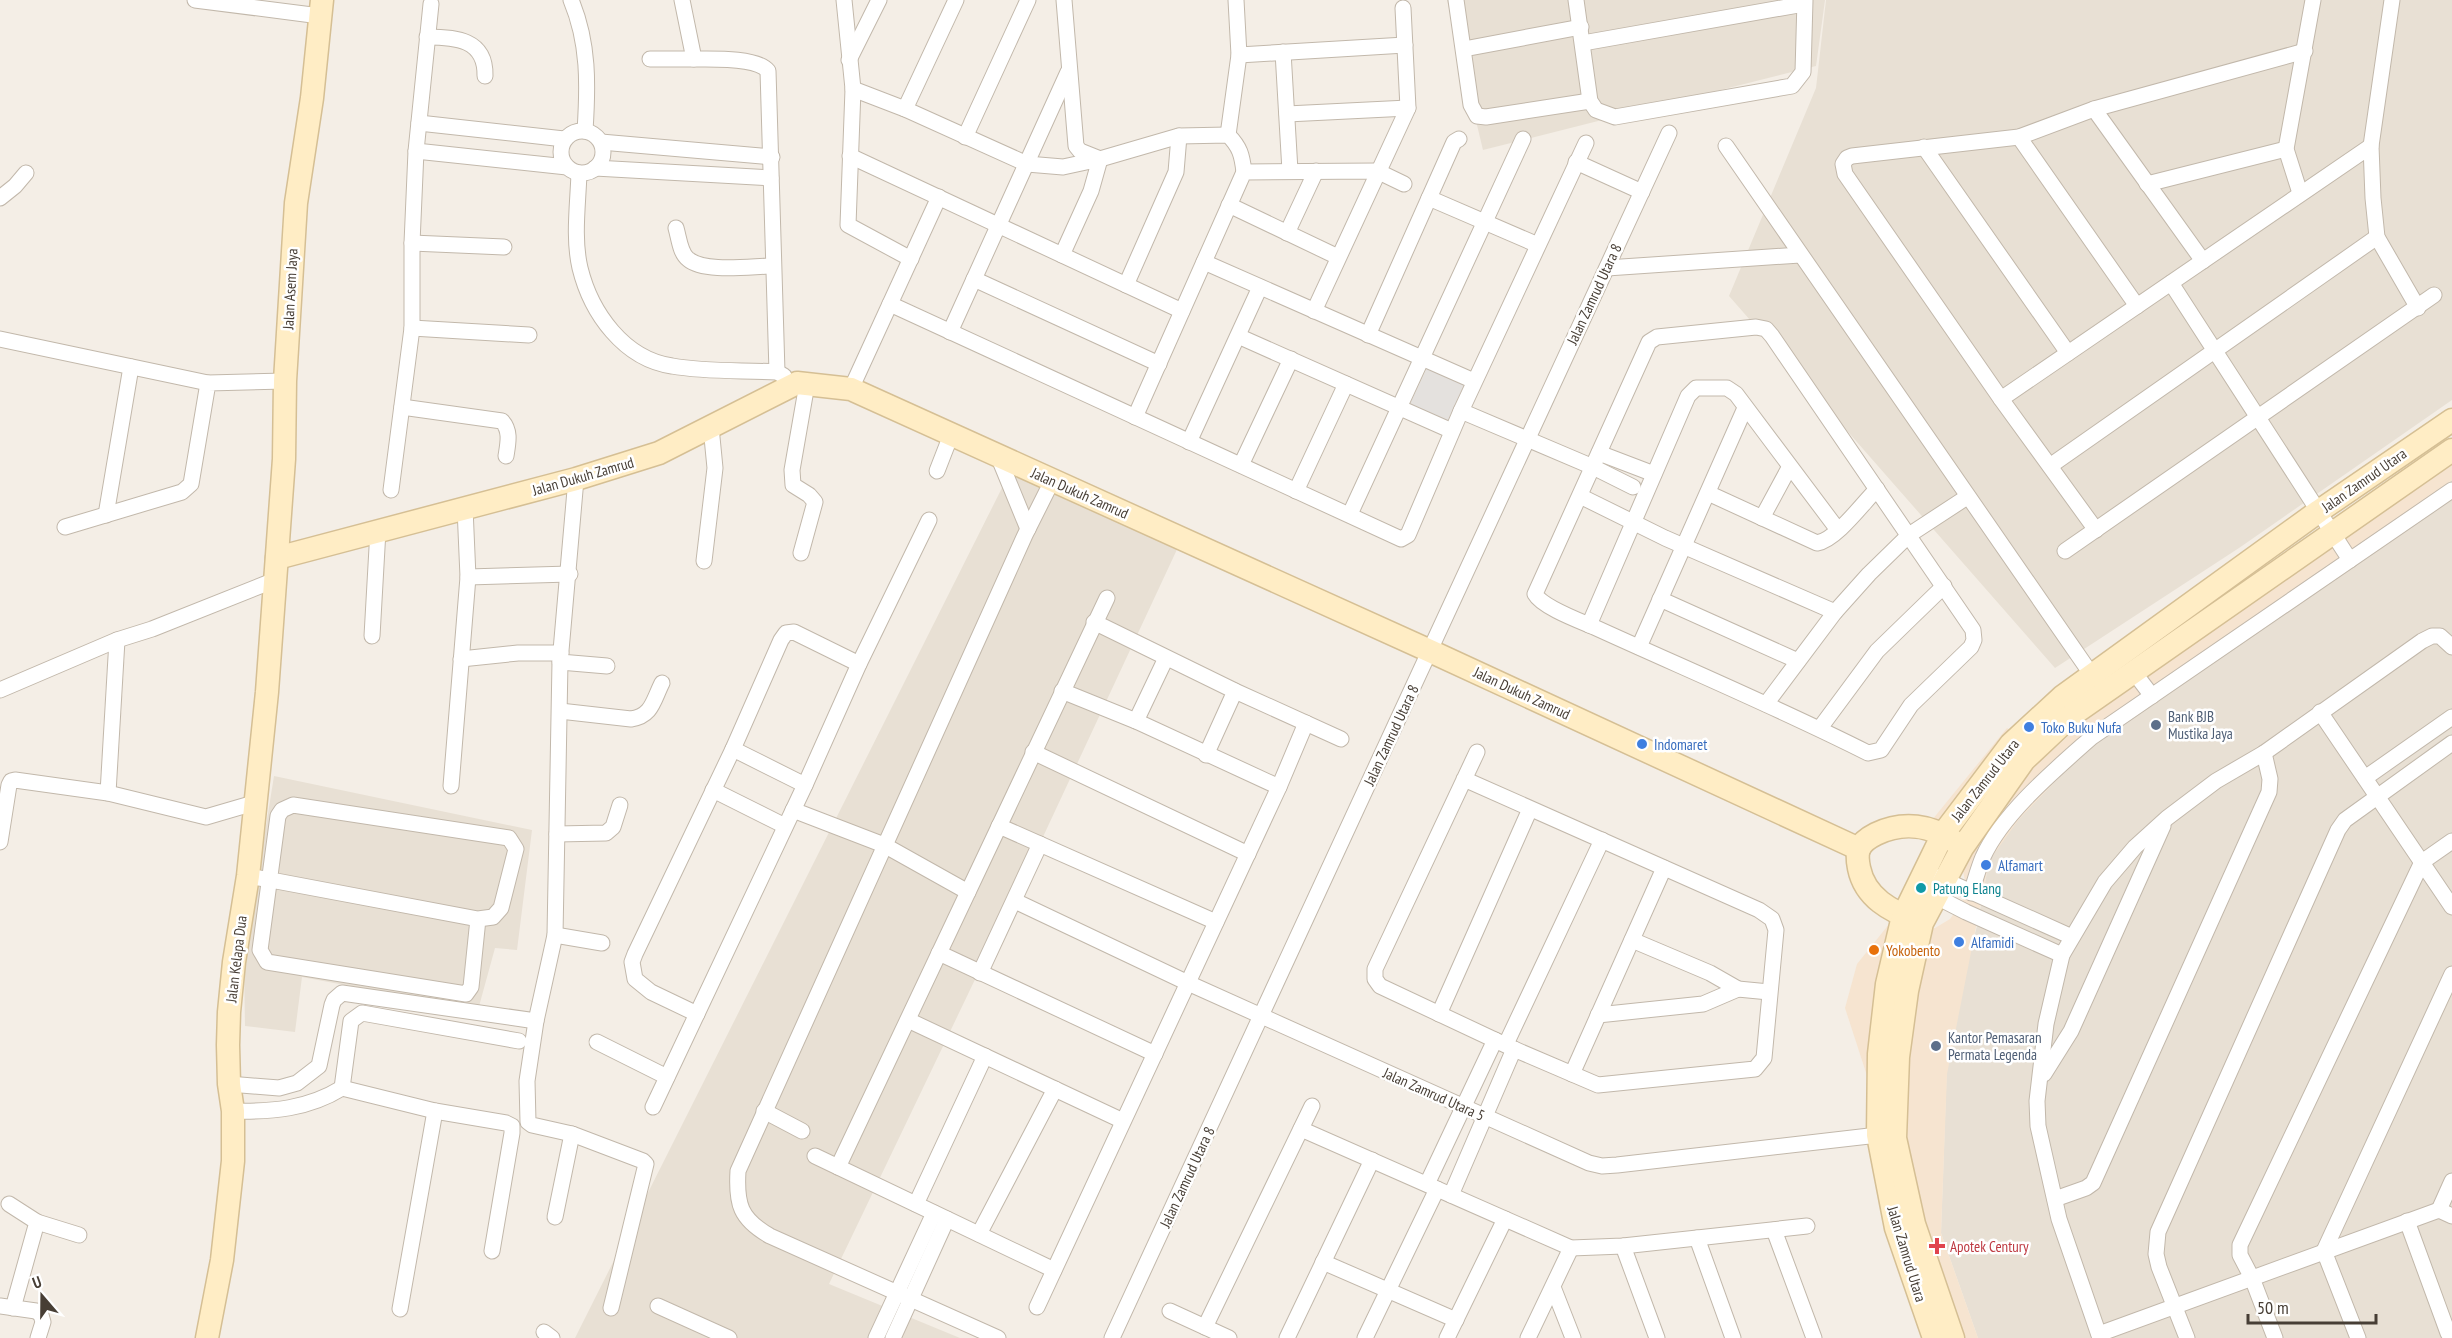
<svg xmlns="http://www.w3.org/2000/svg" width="2452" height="1338" viewBox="0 0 2452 1338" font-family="'PT Sans Narrow',sans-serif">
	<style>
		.residential { fill: #e8e0d4 }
		.commercial { fill: #f6e4d0 }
		.parking { fill: #e4e1de }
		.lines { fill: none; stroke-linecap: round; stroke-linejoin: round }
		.street-casing { stroke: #c2b8ab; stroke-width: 17 }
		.secondary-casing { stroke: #d5bf94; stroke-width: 25 }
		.street { stroke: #fff; stroke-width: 15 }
		.secondary { stroke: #ffedc5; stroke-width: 22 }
		.service-dot { fill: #5c6f8a; stroke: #fff; stroke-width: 2 }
		.shop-dot { fill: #3f7fe0; stroke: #fff; stroke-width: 2 }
		.culture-dot { fill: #0f9aa8; stroke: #fff; stroke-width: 2 }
		.food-dot { fill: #e8710a; stroke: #fff; stroke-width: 2 }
		.health-dot { fill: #e0444e; stroke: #fff; stroke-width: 2 }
		.labels { text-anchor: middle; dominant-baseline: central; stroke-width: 5; stroke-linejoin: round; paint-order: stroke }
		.street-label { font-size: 15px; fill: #473e35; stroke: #fff }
		.service-label { font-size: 15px; fill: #4e5e75; stroke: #fff; text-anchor: start }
		.shop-label { font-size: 15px; fill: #366cbe; stroke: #fff; text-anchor: start }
		.culture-label { font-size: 15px; fill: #0d838f; stroke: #fff; text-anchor: start }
		.food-label { font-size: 15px; fill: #c56008; stroke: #fff; text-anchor: start }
		.health-label { font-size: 15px; fill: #be3a42; stroke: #fff; text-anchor: start }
	</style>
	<rect width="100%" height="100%" fill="#f4eee6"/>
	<!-- residential -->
	<g class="residential">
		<path d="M1447,0H1825L1816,66L1483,150Z"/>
		<path d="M1826,0H2452V400L2239,548L2055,668L1729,296L1816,88Z"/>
		<path d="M1016,460L1180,543L1028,869L829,1284L960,1338H575Z"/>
		<path d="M2452,480V1338H1978L1941,1233L1948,1035L1977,926L1989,861L2008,830L2098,737Z"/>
		<path d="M274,776L532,830L517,950L495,948L478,1010L302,977L295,1032L245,1026L244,963Z"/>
	</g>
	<!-- commercial -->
	<g class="commercial">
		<path d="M2452,455V480L2096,739L2019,819L1989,861L1947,1074L1941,1233L1978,1338H1937L1895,1138L1916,931L1935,928L1950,919L1962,903L1966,885L1960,857L2010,793L2040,761L2111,699Z"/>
		<path d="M2007,728L2023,740L1940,840L1919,836Z"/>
		<path d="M1890,923L1894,926L1871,1088L1845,1008L1857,964Z"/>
	</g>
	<!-- parking -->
	<path class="parking" d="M1427,368L1464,385L1447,422L1410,404Z"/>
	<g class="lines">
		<defs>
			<g id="street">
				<path d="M195,0L320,16"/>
				<path d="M571,0C589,43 588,85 585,131"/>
				<path d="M682,0L694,59C711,59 757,57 768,71L777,372"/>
				<path d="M844,0L853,89L848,225L911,259"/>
				<path d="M1064,0L1076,146L1080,151L1100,159L1179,136L1228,135C1240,147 1242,155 1244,172"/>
				<path d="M1456,0L1471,105L1477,116L1486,117L1590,101"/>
				<path d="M1576,0L1590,101L1596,110L1615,117L1792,86L1803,72L1805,0"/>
				<path d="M2392,0L2371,146L2373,198L2377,237L2418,308"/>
				<path d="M427,37C455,37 486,39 485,76"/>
				<path d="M1583,43L1804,4"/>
				<path d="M1464,49L1581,27"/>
				<path d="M1283,52L1290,171"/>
				<path d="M1239,55L1405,45"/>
				<path d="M650,59H694"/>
				<path d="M849,60L879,0"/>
				<path d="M853,89L905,109L1027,164L1063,167L1100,159L1091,191L1062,255"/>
				<path d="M905,109L956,0"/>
				<path d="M2094,109L2203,261"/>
				<path d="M1287,114L1408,108"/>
				<path d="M419,123L564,139"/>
				<circle cx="582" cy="152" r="21"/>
				<path d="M1228,135L1239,55L1236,0"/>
				<path d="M965,137L1028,0"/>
				<path d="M2019,137L2137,306"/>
				<path d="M601,142L772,157"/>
				<path d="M1726,146L2096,681"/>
				<path d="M1924,147L2068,353"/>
				<path d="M416,151L567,167"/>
				<path d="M850,156L1182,311"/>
				<path d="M1576,162L1642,192"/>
				<path d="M595,168L771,178"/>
				<path d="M579,173C578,204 573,238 580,268C591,313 624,359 672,366C706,372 742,370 777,372L784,376"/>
				<path d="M2147,184L2286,149"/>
				<path d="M2300,193L2286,149L2313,0"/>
				<path d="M0,198L15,186L26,173"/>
				<path d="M1429,198L1538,245"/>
				<path d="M1229,205L1338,257"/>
				<path d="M676,228C679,238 680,253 688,259C704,273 752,266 773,266"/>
				<path d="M1287,233L1316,171"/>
				<path d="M412,243L504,247"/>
				<path d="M1204,262L1474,381"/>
				<path d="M1607,268L1800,255"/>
				<path d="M974,279L1159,364"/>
				<path d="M2171,283L2350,560"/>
				<path d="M1126,285L1176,172L1179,136"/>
				<path d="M890,304L1401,539L1408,535L1461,411L1586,143"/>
				<path d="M1314,311L1408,108L1403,8"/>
				<path d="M1756,327L1766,329L1772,336L1973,630L1974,640L1971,647L1911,705L1881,750L1868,753C1779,708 1686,669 1594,627C1580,621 1542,607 1535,594L1649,342L1657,337Z"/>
				<path d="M412,328L529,335"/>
				<path d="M950,332L1068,72"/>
				<path d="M1368,335L1454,142L1459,139"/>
				<path d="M1238,336L1452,431"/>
				<path d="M0,339L208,383"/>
				<path d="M851,389L939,197"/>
				<path d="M2001,399L2371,146"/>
				<path d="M402,407L502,421C511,431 508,443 506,456"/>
				<path d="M1461,411L1593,467L1633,487"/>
				<path d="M1135,417L1244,172L1377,171L1404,184"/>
				<path d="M1189,442L1260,287"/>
				<path d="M1599,453L1654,474"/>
				<path d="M998,456L1028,529"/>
				<path d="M1241,465L1291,359"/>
				<path d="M2050,466L2377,237"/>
				<path d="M937,471L951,435"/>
				<path d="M576,479L560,662L555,935L536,1021L527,1081L528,1122L532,1125L572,1134L643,1161L646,1164L611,1308"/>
				<path d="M391,490L412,328V243L416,151L431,4"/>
				<path d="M1296,491L1346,384"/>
				<path d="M1708,493L1817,543C1836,540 1863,503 1877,489"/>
				<path d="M1580,496L1665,538L1835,612"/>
				<path d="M1350,514L1523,139"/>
				<path d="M106,515L131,367"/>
				<path d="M1762,518L1789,468"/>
				<path d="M65,527L182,492L191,484L208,383L285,381"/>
				<path d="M2096,530L2001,399L1845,174L1843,164L1847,158L1852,156L2019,137L2094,109L2305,51"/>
				<path d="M2065,551L2434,295"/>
				<path d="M801,553L815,502L809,495L793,485L792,470L807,384"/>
				<path d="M704,561L715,468L711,427"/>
				<path d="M468,577L570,574"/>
				<path d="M1660,599L1798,661"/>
				<path d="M1094,622L1235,691L1341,739"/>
				<path d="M1589,625L1688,396L1696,388H1727L1736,394L1838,530"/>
				<path d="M372,636L378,530"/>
				<path d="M1639,647L1745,408"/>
				<path d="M461,659L518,653H561"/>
				<path d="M560,662L607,666"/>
				<path d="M2133,671L2152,696"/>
				<path d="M0,690L117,640L152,629L275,580"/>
				<path d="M1062,691L1136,721L1279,787"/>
				<path d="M1766,704L1835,612L1869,574L1909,535L1967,497"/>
				<path d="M560,711L631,719C652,716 653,701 662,683"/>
				<path d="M2320,712L2452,907"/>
				<path d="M1136,721L1166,658"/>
				<path d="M1820,728L1877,651L1944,586"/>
				<path d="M733,749L805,785"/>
				<path d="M1033,752L1248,854"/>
				<path d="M1206,755L1235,691"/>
				<path d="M2365,778L2452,717"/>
				<path d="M1464,779L1759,910L1772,919L1776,930L1764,1058L1755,1069L1598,1085L1514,1049L1380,986L1375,979V969L1477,752"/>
				<path d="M451,786L468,577L465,508"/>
				<path d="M713,790L785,826"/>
				<path d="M108,793L117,640"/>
				<path d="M793,810L884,845L968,892"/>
				<path d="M999,826L1216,922"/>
				<path d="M557,834L606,833L613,827L620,805"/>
				<path d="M0,842L9,785L11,781L15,780L108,793L206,817L254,803"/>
				<path d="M248,876L271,880L478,919L493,917L501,908L516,849L509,838L293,805L282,810L278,816L260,950L267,962L466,994L471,987L478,919"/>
				<path d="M1938,877L2072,937"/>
				<path d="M1929,893L1966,912L2062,955"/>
				<path d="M1971,893C1975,881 1978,869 1983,857C2003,813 2056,769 2092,737L2452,490"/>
				<path d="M1015,901L1188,983L1589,1163L1602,1166L1617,1165L1878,1135"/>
				<path d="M555,935L602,943"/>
				<path d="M939,953L1155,1054"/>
				<path d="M980,973L1040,844"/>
				<path d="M1738,989L1769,992"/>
				<path d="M697,1014L651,992L635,979L632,962L635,954L733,749L781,640L786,633L794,632L859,664"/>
				<path d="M1439,1014L1530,809"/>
				<path d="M1598,1015L1703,1004L1738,989L1710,973L1632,940"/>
				<path d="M908,1020L1123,1121"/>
				<path d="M597,1042L667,1077"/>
				<path d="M1506,1044L1602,840"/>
				<path d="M1572,1074L1664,868"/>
				<path d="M2044,1074L2071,1031L2163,826"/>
				<path d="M229,1084L279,1088L297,1083L319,1066L332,1005L334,1000L342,993L536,1021"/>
				<path d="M342,1088L351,1021L362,1013L519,1041"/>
				<path d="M653,1107L805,785L859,664L929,520"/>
				<path d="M233,1111C272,1112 308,1109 342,1088L435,1111L506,1123L512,1126V1133L492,1251"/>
				<path d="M764,1111L802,1131"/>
				<path d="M1301,1129L1571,1248L1623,1246L1807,1226"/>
				<path d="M815,1156L1054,1270"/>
				<path d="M838,1167L1107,598"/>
				<path d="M1427,1184L1495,1040"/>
				<path d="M1451,1195L1514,1049"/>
				<path d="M2055,1199L2086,1188L2093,1183L2269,792L2270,779L2264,753"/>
				<path d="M9,1204L37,1222L13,1308"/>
				<path d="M916,1204L985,1056"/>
				<path d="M2439,1210L2452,1181"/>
				<path d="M555,1217L572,1134"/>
				<path d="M2407,1221L2448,1333"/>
				<path d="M37,1222L79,1235"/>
				<path d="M1774,1230L1814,1338"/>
				<path d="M979,1234L1055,1089"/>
				<path d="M1697,1238L1733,1338"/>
				<path d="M1623,1246L1657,1338"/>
				<path d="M1323,1262L1456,1320"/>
				<path d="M1553,1287L1573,1338"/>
				<path d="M0,1306L36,1311L41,1315L43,1322L38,1338"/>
				<path d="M658,1306L729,1338"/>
				<path d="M1037,1307L1279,787L1306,723"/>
				<path d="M400,1309L435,1111"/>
				<path d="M1170,1311L1229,1338"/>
				<path d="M1205,1327L1312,1106"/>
				<path d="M544,1332L552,1338"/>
				<path d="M2099,1334L2439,1210L2452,1216"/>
				<path d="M876,1338L934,1213"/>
				<path d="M893,1338L947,1219"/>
				<path d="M998,1338L770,1236C740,1219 736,1204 738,1171L1025,535L1052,481"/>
				<path d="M1112,1338L1669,133"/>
				<path d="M1287,1338L1372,1160"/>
				<path d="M1365,1338L1437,1189"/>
				<path d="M1447,1338L1505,1219"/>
				<path d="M1528,1338L1571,1248"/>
				<path d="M2100,1338L2059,1219L2038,1126L2037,1101L2046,1024L2062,955L2105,882L2135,847L2167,818L2216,781L2264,753L2422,641L2432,636H2440L2452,647"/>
				<path d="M2187,1338L2159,1267L2156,1254L2158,1232L2338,830L2345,820L2452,743"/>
				<path d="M2275,1338L2252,1278L2240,1255V1245L2422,862L2452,841"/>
				<path d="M2358,1338L2324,1251L2452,974"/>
			</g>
			<g id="secondary">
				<path d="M277,558L576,479L659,453L797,383L851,389L1430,651L1859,849"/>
				<path d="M1917,921C1891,911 1865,898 1859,868C1858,863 1857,854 1859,849C1862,842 1870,837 1876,834C1903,821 1931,825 1955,842"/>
				<path d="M207,1338L222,1260L233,1161V1111L229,1084L228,1045L229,1012L234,962L248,876L267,692L284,459L285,381L296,203L312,98L322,0"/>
				<path d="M1934,1338L1896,1228L1878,1135L1879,1054L1887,984L1903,916L1943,834L2011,744L2062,697L2319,511L2452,420"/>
				<path d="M1953,1338L1914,1224L1895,1138L1898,1057L1907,991L1922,923L1962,848L2024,760L2072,715L2452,450"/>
			</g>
		</defs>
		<!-- street casing -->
		<use href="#street" class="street-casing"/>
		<!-- secondary casing -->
		<use href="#secondary" class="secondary-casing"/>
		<!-- street -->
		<use href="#street" class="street"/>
		<!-- secondary -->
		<use href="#secondary" class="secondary"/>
	</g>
	<!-- markers -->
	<g class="service-dot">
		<circle cx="2156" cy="725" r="6"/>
		<circle cx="1936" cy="1046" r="6"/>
	</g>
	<g class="shop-dot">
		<circle cx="2029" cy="727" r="6"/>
		<circle cx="1642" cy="744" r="6"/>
		<circle cx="1986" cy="865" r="6"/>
		<circle cx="1959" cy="942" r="6"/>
	</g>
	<circle class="culture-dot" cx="1921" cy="888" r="6"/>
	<circle class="food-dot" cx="1874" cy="950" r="6"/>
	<path class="health-dot" d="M1934 1237h6v6h6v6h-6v6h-6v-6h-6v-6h6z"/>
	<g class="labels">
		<!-- street labels -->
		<g class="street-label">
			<text transform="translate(290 289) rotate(-87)">Jalan Asem Jaya</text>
			<text transform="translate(1594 294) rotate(-65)">Jalan Zamrud Utara 8</text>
			<text transform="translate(583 476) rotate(-16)">Jalan Dukuh Zamrud</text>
			<text transform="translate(2364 480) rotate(-35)">Jalan Zamrud Utara</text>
			<text transform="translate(1080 493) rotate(24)">Jalan Dukuh Zamrud</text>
			<text transform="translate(1522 693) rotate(25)">Jalan Dukuh Zamrud</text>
			<text transform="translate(1391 735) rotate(-65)">Jalan Zamrud Utara 8</text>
			<text transform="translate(1985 780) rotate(-52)">Jalan Zamrud Utara</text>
			<text transform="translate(236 959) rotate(-83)">Jalan Kelapa Dua</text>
			<text transform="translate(1434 1094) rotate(24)">Jalan Zamrud Utara 5</text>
			<text transform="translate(1187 1177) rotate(-65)">Jalan Zamrud Utara 8</text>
			<text transform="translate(1907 1254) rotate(73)">Jalan Zamrud Utara</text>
		</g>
		<!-- service labels -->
		<g class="service-label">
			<text x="2168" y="716">Bank BJB<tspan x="2168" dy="17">Mustika Jaya</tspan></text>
			<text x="1948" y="1037">Kantor Pemasaran<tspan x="1948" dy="17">Permata Legenda</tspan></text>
		</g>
		<!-- shop labels -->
		<g class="shop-label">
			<text x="2041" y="727">Toko Buku Nufa</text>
			<text x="1654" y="744">Indomaret</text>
			<text x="1998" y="865">Alfamart</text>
			<text x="1971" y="942">Alfamidi</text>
		</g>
		<!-- culture labels -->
		<g class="culture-label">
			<text x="1933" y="888">Patung Elang</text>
		</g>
		<!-- food labels -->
		<g class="food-label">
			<text x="1886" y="950">Yokobento</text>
		</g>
		<!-- health labels -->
		<g class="health-label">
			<text x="1950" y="1246">Apotek Century</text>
		</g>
	</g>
	<!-- north arrow -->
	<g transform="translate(42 1296) rotate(340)" stroke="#ffffff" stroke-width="4.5" paint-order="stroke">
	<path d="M0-4.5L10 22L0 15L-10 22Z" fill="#473e35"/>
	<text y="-9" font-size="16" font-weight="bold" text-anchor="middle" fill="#473e35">U</text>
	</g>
	<!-- scale -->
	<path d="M2248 1314v9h128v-9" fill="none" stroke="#473e35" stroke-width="3"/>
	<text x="2257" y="1314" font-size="18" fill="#473e35" stroke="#ffffff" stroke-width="4.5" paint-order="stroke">50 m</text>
</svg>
